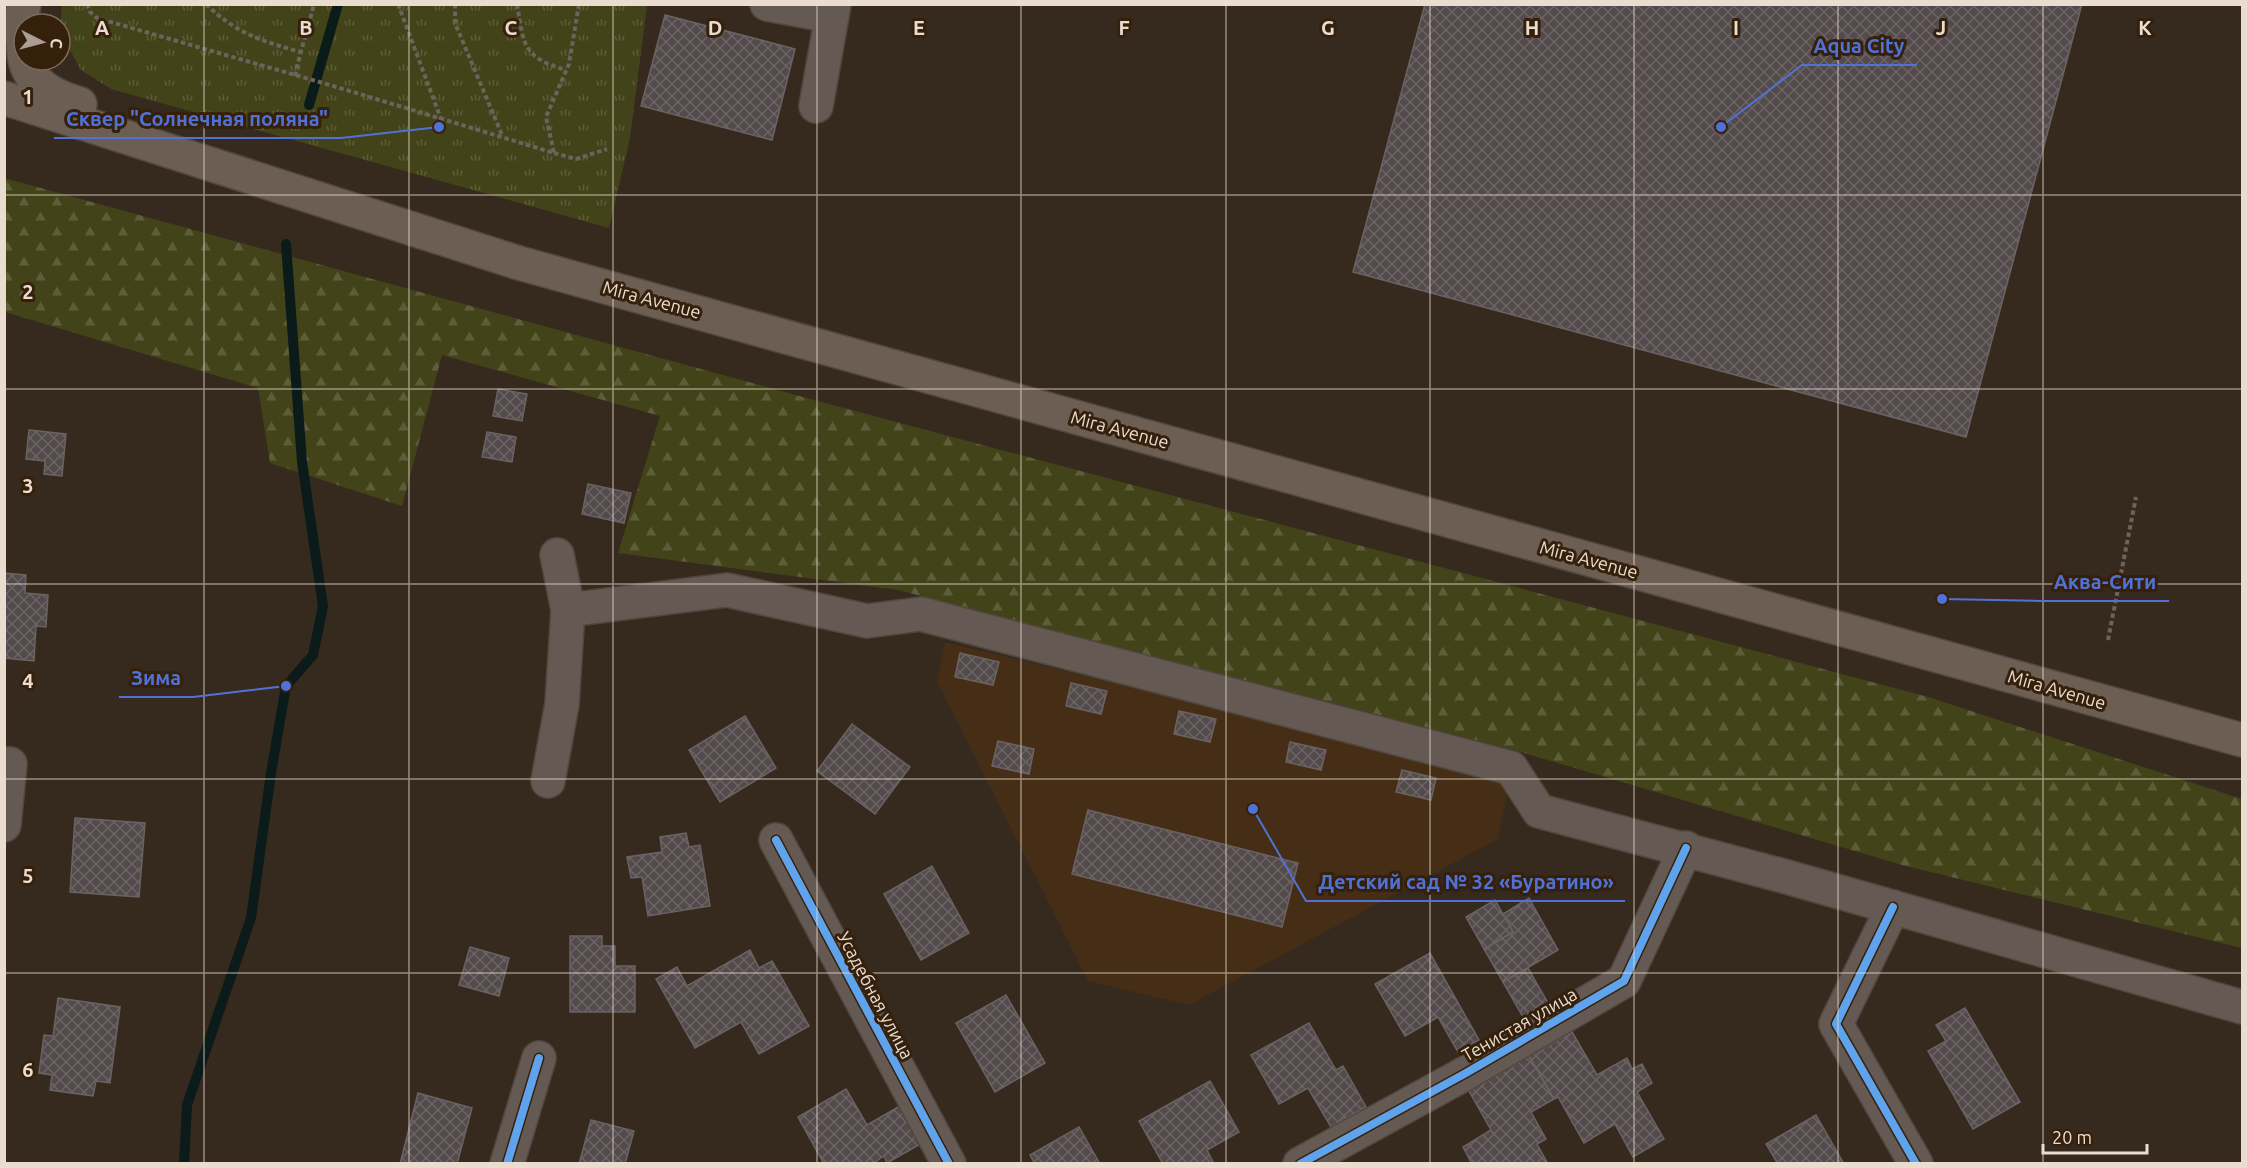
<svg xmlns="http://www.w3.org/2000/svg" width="2247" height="1168" viewBox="0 0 2247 1168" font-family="Ubuntu,sans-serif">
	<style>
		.built { fill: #462d15 }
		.grass { fill: url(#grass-tufts) }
		.forest { fill: url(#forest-firs) }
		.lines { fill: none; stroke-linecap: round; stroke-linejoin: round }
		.stream { stroke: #0b1b1a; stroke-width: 10 }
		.building { fill: url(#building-cross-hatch); stroke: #6b6363; stroke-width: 1.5 }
		.minor-casing { stroke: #52473e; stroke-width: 36 }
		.major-casing { stroke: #52473e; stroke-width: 36 }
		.path { stroke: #6c635c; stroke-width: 4; stroke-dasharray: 4.5 3; stroke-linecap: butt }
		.minor { stroke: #645a53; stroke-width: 33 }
		.major { stroke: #6c5e53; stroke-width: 33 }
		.cycleway-casing { stroke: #35200b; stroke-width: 11 }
		.cycleway { stroke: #60a3ed; stroke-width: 8 }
		.grid { fill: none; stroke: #ebdcd0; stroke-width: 1.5; stroke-opacity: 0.55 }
		.labels { text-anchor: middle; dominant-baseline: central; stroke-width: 6; stroke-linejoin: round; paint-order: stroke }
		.street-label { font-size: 18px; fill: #ebdcd0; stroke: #35200b }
		.grid-label { font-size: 20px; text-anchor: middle; font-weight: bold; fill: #ebdcd0; stroke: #35200b; stroke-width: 6; stroke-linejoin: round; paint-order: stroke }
		.leader { fill: none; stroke: #5072d6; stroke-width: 2 }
		.callout-dot { fill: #5072d6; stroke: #35200b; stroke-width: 2 }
		.callout-label { font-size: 20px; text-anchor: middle; font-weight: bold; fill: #5072d6; stroke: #35200b; stroke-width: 6; stroke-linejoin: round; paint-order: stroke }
	</style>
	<defs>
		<pattern id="grass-tufts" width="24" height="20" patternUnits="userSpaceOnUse" patternTransform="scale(1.5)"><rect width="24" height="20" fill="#424318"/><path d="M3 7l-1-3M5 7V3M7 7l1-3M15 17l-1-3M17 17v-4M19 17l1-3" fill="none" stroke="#5d5e39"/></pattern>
		<pattern id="forest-firs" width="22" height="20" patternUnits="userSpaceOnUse" patternTransform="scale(1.5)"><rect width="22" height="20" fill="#424318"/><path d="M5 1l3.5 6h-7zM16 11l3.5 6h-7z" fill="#5d5e39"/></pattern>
		<pattern id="building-cross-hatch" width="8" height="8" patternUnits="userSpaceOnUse" patternTransform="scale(1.5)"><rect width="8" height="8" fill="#534b4b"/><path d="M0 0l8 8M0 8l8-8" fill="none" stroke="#6c6464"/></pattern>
	</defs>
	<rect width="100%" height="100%" fill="#362a1f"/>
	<!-- built -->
	<path class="built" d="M945,642L1510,779L1498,839L1189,1005L1088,981L937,681Z"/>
	<!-- grass -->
	<path class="grass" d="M62,5H647L630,138L609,228L111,89L81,70L60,32Z"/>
	<!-- forest -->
	<path class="forest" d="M4,178L814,400L1928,697L2242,799V948L1902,865L1514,750L898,590L618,553L660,416L442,355L402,506L270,463L258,388L5,312Z"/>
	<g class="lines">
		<!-- stream -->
		<g class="stream">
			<path d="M309,105L338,4"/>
			<path d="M184,1164L187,1105L251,918L271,773L286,686L313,655L323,606L302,462L286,244"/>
		</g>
	</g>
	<!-- building -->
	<g class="building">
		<path d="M1425,4H2082L1966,437L1353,272Z"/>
		<path d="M665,15L795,49L772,140L641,106Z"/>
		<path d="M498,389L527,394L522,421L493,416Z"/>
		<path d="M29,430L66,434L62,476L44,474L45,461L26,459Z"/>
		<path d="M487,432L516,437L512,462L482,457Z"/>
		<path d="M588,484L631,493L624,523L582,514Z"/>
		<path d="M4,573L26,575L25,593L48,595L46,627L36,626L34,661L4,658Z"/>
		<path d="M960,653L999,662L993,685L955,677Z"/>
		<path d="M1071,683L1107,691L1101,714L1066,706Z"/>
		<path d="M1179,711L1216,719L1210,742L1174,734Z"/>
		<path d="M745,716L776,768L720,802L689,750Z"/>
		<path d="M852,724L910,767L875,814L817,771Z"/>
		<path d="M998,741L1034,749L1029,774L992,766Z"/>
		<path d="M1290,742L1326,750L1321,770L1286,762Z"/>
		<path d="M1402,770L1436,778L1431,800L1396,792Z"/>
		<path d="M1088,810L1298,863L1282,927L1072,874Z"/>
		<path d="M75,818L145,823L139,897L70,892Z"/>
		<path d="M686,833L689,847L700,845L710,906L648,916L642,877L631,878L627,857L662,852L660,837Z"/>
		<path d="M932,866L969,933L921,960L884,894Z"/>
		<path d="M1529,898L1558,950L1503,982L1484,949L1513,932L1503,914Z"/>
		<path d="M1495,900L1513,932L1484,949L1466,917Z"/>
		<path d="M570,936H602V946H615V966H635V1012H570Z"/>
		<path d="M470,947L509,958L499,996L459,985Z"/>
		<path d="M750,950L759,968L772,961L809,1026L759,1054L741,1022L695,1048L656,979L677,967L687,986Z"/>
		<path d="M1430,953L1479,1040L1458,1052L1438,1017L1405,1036L1375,984Z"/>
		<path d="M1528,968L1548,1003L1523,1017L1503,982Z"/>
		<path d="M1006,995L1045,1063L995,1092L956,1023Z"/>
		<path d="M58,998L120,1007L110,1083L96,1081L93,1096L50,1090L52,1075L39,1073L44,1035L53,1036Z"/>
		<path d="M1965,1008L2020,1102L1973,1129L1928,1051L1946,1041L1936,1025Z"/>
		<path d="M1309,1023L1336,1070L1343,1066L1366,1107L1331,1127L1308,1088L1279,1104L1251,1055Z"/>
		<path d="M1572,1032L1597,1075L1627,1058L1632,1069L1642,1064L1652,1083L1637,1092L1664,1139L1633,1157L1615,1124L1584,1143L1558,1097L1554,1099L1529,1056Z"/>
		<path d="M1529,1056L1554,1099L1531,1112L1546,1139L1537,1144L1548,1164H1472L1463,1147L1491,1130L1469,1091Z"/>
		<path d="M1210,1081L1239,1132L1207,1150L1214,1164H1163L1139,1121Z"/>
		<path d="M846,1089L867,1125L912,1099L933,1137L887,1163L884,1156L872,1164H824L798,1117Z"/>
		<path d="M418,1093L472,1108L457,1164H400Z"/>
		<path d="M1816,1115L1844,1164H1778L1766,1144Z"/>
		<path d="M591,1120L634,1131L625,1164H579Z"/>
		<path d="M1079,1127L1100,1164H1035L1030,1155Z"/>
	</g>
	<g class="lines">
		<defs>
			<g id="minor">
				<path d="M767,4L832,16"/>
				<path d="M816,106L834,4"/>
				<path d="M557,555L568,610L727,590L867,621L921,614L1511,768L1539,811L1780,875L2242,1007"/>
				<path d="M4,764H10L4,825"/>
				<path d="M548,781L562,704L568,610"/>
				<path d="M776,840L949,1164"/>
				<path d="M1893,907L1836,1024L1916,1164"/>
				<path d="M507,1164L539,1058"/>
				<path d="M1300,1164L1466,1073L1624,981L1686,848"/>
			</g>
			<g id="major">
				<path d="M24,55L21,21L24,4"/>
				<path d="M25,60C31,86 57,97 80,104"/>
				<path d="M4,98L519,263L2242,740"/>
			</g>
		</defs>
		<!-- minor casing -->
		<use href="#minor" class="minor-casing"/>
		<!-- major casing -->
		<use href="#major" class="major-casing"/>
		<!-- path -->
		<g class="path">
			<path d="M87,4L90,12L97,18L330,85L554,153L546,117L569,64L579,4"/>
			<path d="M206,4C235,33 262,41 300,52"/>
			<path d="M398,4L441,119"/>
			<path d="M455,4V23L502,135"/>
			<path d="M517,4C524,47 523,57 566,70"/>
			<path d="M295,76C300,52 308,29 314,4"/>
			<path d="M554,153L576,159L607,149"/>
			<path d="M2108,640L2136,497"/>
		</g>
		<!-- minor -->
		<use href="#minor" class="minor"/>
		<!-- major -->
		<use href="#major" class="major"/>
		<defs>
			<g id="cycleway">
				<path d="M776,840L949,1164"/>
				<path d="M1893,907L1836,1024L1916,1164"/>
				<path d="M507,1164L539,1058"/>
				<path d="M1300,1164L1466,1073L1624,981L1686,848"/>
			</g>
		</defs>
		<!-- cycleway casing -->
		<use href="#cycleway" class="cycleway-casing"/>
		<!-- cycleway -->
		<use href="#cycleway" class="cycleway"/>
	</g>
	<!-- grid -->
	<path class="grid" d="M204,4V1164M409,4V1164M613,4V1164M817,4V1164M1021,4V1164M1226,4V1164M1430,4V1164M1634,4V1164M1838,4V1164M2043,4V1164M4,195H2242M4,389H2242M4,584H2242M4,779H2242M4,973H2242"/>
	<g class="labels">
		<!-- street labels -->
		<g class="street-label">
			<text transform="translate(652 299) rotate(15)">Mira Avenue</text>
			<text transform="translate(1120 429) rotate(15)">Mira Avenue</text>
			<text transform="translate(1589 559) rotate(15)">Mira Avenue</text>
			<text transform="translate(2057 689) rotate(16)">Mira Avenue</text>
			<text transform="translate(876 995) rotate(62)">Усадебная улица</text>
			<text transform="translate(1519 1024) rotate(-30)">Тенистая улица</text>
		</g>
	</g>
	<g class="grid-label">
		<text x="102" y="35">A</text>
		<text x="306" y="35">B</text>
		<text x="511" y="35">C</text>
		<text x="715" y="35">D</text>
		<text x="919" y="35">E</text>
		<text x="1124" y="35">F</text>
		<text x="1328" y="35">G</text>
		<text x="1532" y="35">H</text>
		<text x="1736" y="35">I</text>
		<text x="1941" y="35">J</text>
		<text x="2145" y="35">K</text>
		<text x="28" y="104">1</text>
		<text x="28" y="299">2</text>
		<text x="28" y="493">3</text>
		<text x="28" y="688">4</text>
		<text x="28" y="883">5</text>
		<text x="28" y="1077">6</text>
	</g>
	<!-- callouts -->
	<path class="leader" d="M1721 127L1802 65H1917M439 127L341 138H54M1942 599L2042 601H2169M286 686L193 697H119M1253 809L1306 901H1625"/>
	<g class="callout-dot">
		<circle cx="1721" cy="127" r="6"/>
		<circle cx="439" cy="127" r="6"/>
		<circle cx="1942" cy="599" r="6"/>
		<circle cx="286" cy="686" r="6"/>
		<circle cx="1253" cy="809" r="6"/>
	</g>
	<g class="callout-label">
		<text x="1859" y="53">Aqua City</text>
		<text x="197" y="126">Сквер "Солнечная поляна"</text>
		<text x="2105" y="589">Аква-Сити</text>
		<text x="156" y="685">Зима</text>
		<text x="1466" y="889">Детский сад № 32 «Буратино»</text>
	</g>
	<!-- border -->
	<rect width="2247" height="1168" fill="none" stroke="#ebdcd0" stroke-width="12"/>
	<!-- north arrow -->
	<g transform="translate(42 42) rotate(96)"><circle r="28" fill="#35200b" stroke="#7e6b5a" stroke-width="1.5"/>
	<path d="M0-4.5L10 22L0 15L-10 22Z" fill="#ac9e92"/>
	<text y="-9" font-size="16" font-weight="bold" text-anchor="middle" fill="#ebdcd0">С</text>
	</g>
	<!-- scale -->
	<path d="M2043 1144v9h104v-9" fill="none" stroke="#ebdcd0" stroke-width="3"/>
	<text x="2052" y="1144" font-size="18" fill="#ebdcd0" stroke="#35200b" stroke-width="4.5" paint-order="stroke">20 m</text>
</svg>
